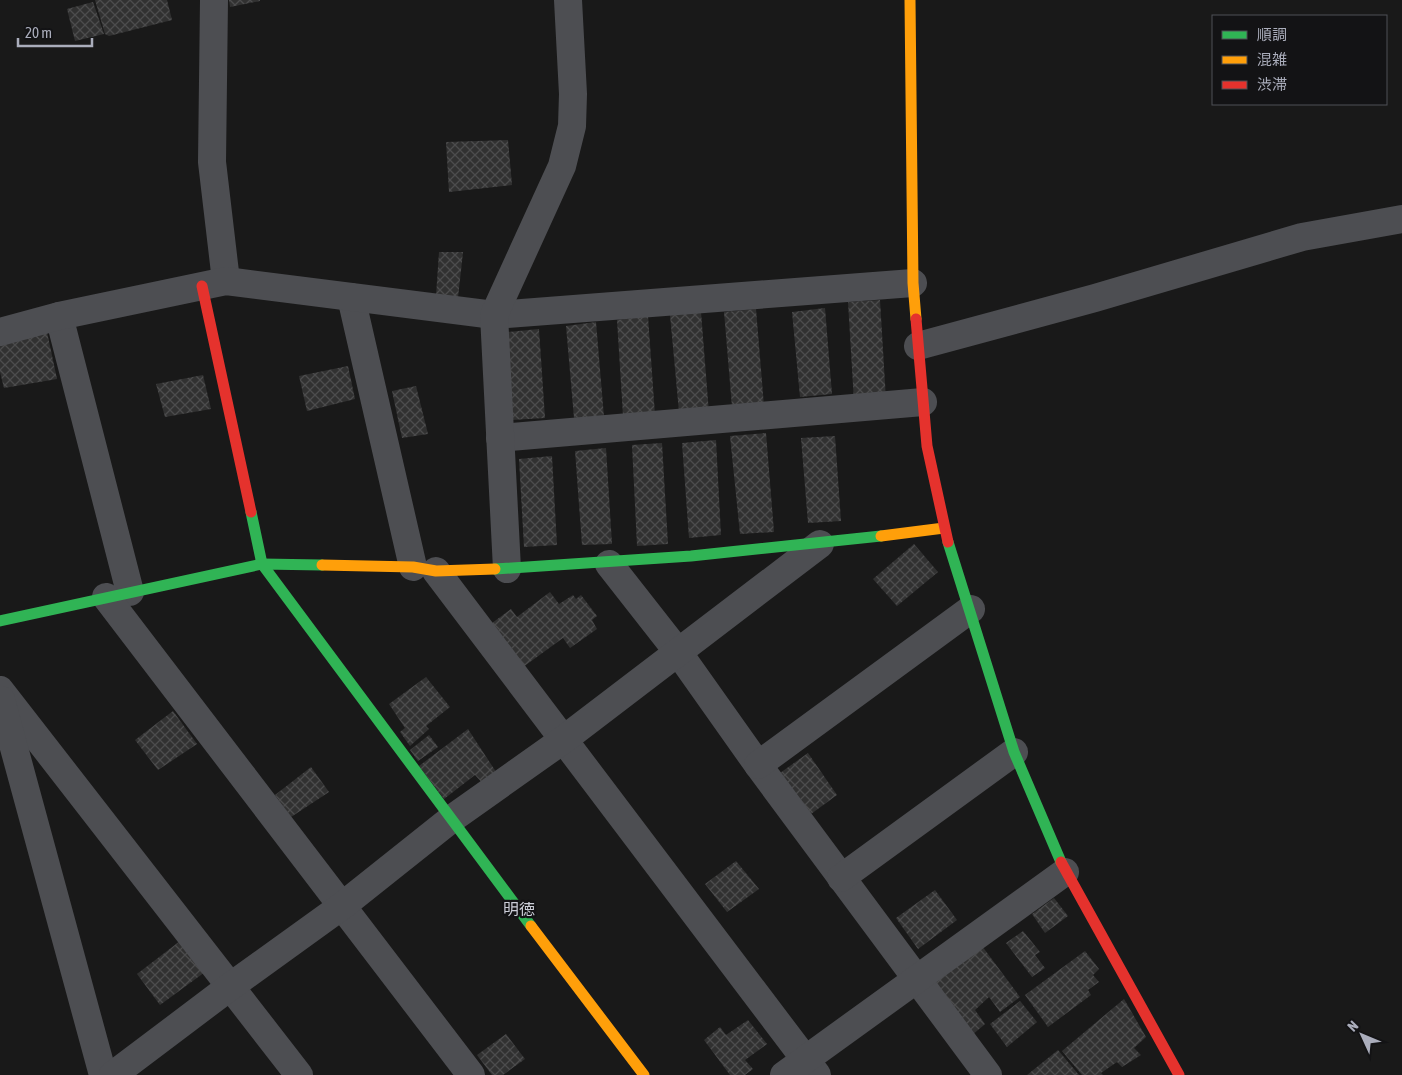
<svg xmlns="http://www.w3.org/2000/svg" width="1402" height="1075" viewBox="0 0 1402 1075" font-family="'Asap Condensed','Noto Sans JP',sans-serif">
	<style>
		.building { fill: url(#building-cross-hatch) }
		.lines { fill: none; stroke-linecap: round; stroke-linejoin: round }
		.street { stroke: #4d4e52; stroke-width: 28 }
		.fast { stroke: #30b455; stroke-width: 11 }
		.slow { stroke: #ff9f0a; stroke-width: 11 }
		.jam { stroke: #e5322d; stroke-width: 11 }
		.labels { text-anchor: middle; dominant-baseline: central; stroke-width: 4.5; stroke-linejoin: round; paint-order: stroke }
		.quarter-label { font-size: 16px; fill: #cbcdd7; stroke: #131315 }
	</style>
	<defs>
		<pattern id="building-cross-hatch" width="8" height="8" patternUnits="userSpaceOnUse" patternTransform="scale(1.25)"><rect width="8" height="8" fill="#313131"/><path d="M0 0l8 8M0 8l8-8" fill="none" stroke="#4c4c4d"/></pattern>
	</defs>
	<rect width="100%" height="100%" fill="#191919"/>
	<!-- building -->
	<g class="building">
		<path d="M95,0H167L172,20L109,36L105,34Z"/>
		<path d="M229,0H260V1L230,7Z"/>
		<path d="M93,2L104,34L75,41L67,9Z"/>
		<path d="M508,140L512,185L449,192L446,142Z"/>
		<path d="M439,252H463L458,298L436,296Z"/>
		<path d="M880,300L886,400L854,402L848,302Z"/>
		<path d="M825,308L832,394L800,397L792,312Z"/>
		<path d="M756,309L764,406L732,407L724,312Z"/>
		<path d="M701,312L709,413L679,412L670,315Z"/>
		<path d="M648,316L655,415L623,416L617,320Z"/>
		<path d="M596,322L604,417L574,418L566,326Z"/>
		<path d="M539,329L545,418L512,420L507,332Z"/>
		<path d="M47,332L57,379L4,388L0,372V344Z"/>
		<path d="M348,366L355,399L307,411L299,376Z"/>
		<path d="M203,375L211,409L165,417L156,384Z"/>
		<path d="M416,386L428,434L402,438L392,391Z"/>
		<path d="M766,433L774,532L740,534L730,436Z"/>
		<path d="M835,436L841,521L808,523L801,438Z"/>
		<path d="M716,440L721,535L689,538L682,443Z"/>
		<path d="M662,443L668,544L637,546L632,445Z"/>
		<path d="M606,448L612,544L582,545L575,451Z"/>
		<path d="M552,456L557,545L524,547L519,459Z"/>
		<path d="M914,544L938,572L897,606L873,579Z"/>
		<path d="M550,592L559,604L573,595L576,599L581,595L597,616L592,620L597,629L570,648L563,638L519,670L488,626L511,609L517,617Z"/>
		<path d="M426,677L450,707L426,726L429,729L410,746L400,732L405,728L389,704Z"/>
		<path d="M173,711L197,744L158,770L135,740Z"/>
		<path d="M468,729L500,778L487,788L475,775L444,799L419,766Z"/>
		<path d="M429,735L438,747L418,761L410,750Z"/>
		<path d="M808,753L837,795L811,814L780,773Z"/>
		<path d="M311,767L329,792L291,817L275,795Z"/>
		<path d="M736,861L759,889L727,912L705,884Z"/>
		<path d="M935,890L957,920L918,949L896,918Z"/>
		<path d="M1054,898L1068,916L1045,933L1032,914Z"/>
		<path d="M1023,931L1040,952L1035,955L1045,968L1032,977L1006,943Z"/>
		<path d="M180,941L205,972L160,1005L137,974Z"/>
		<path d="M982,946L1020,997L1000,1012L989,997L975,1010L985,1024L971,1036L933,983Z"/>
		<path d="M1085,951L1099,969L1093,975L1099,982L1088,990L1091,995L1048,1027L1025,995Z"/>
		<path d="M1124,999L1146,1037L1134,1048L1141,1055L1122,1067L1117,1062L1101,1073L1103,1075H1082L1062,1051Z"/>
		<path d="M1020,1001L1037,1022L1007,1047L990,1024Z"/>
		<path d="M748,1020L767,1044L745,1060L753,1069L745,1075H730L704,1040L720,1027L726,1035Z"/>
		<path d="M506,1034L525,1059L503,1075H492L477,1055Z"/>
		<path d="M1058,1050L1079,1075H1027Z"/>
	</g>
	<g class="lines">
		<!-- street -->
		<g class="street">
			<path d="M214,0L212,162L226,281"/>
			<path d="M351,297L413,567"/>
			<path d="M59,316L130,592"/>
			<path d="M0,332L59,316L226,281L494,315L913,283"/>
			<path d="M918,346L1095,298L1302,237L1402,219"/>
			<path d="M500,438L923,402"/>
			<path d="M609,564L678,652L758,765L988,1075"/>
			<path d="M507,569L494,315L562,166L572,126L573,94L568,0"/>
			<path d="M436,571L817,1075"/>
			<path d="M106,597L471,1075"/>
			<path d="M0,690L299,1075"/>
			<path d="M1,700L103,1075"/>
			<path d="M758,765L971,609"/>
			<path d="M841,878L1014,752"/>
			<path d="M113,1075L231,986L342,906L450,820L563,740L820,544"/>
			<path d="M784,1075L1065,872"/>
		</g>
		<!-- fast -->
		<g class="fast">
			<path d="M251,512L262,564L531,926"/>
			<path d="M948,542L1014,752L1061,862"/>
			<path d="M495,569L691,556L881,536"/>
			<path d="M0,621L262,564L322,565"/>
		</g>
		<!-- slow -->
		<g class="slow">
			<path d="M910,0L913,283L916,319"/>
			<path d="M881,536L944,528"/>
			<path d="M322,565L413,567L436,571L495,569"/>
			<path d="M531,926L644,1075"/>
		</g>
		<!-- jam -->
		<g class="jam">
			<path d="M202,286L251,512"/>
			<path d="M916,319L927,446L948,542"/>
			<path d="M1061,862L1179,1075"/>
		</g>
	</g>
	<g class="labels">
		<!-- quarter labels -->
		<g class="quarter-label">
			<text x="519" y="909">明徳</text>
		</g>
	</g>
	<!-- legend -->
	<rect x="1212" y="15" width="175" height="90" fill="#131315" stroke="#4f5157"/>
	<rect x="1222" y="31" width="25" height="8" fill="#30b455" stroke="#4f5157"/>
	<text x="1257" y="40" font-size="15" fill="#aaadbb">順調</text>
	<rect x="1222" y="56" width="25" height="8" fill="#ff9f0a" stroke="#4f5157"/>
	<text x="1257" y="65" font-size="15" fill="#aaadbb">混雑</text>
	<rect x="1222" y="81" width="25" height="8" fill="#e5322d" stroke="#4f5157"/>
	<text x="1257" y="90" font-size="15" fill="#aaadbb">渋滞</text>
	<!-- north arrow -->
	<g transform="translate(1362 1035) rotate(314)" stroke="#131315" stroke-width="4" paint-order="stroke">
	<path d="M0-4L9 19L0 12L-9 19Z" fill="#aaadbb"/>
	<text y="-8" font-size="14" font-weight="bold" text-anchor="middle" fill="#aaadbb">N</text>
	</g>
	<!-- scale -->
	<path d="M18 38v8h74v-8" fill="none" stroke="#aaadbb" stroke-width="2.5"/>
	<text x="25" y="38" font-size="15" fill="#aaadbb" stroke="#131315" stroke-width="4" paint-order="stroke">20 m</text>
</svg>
